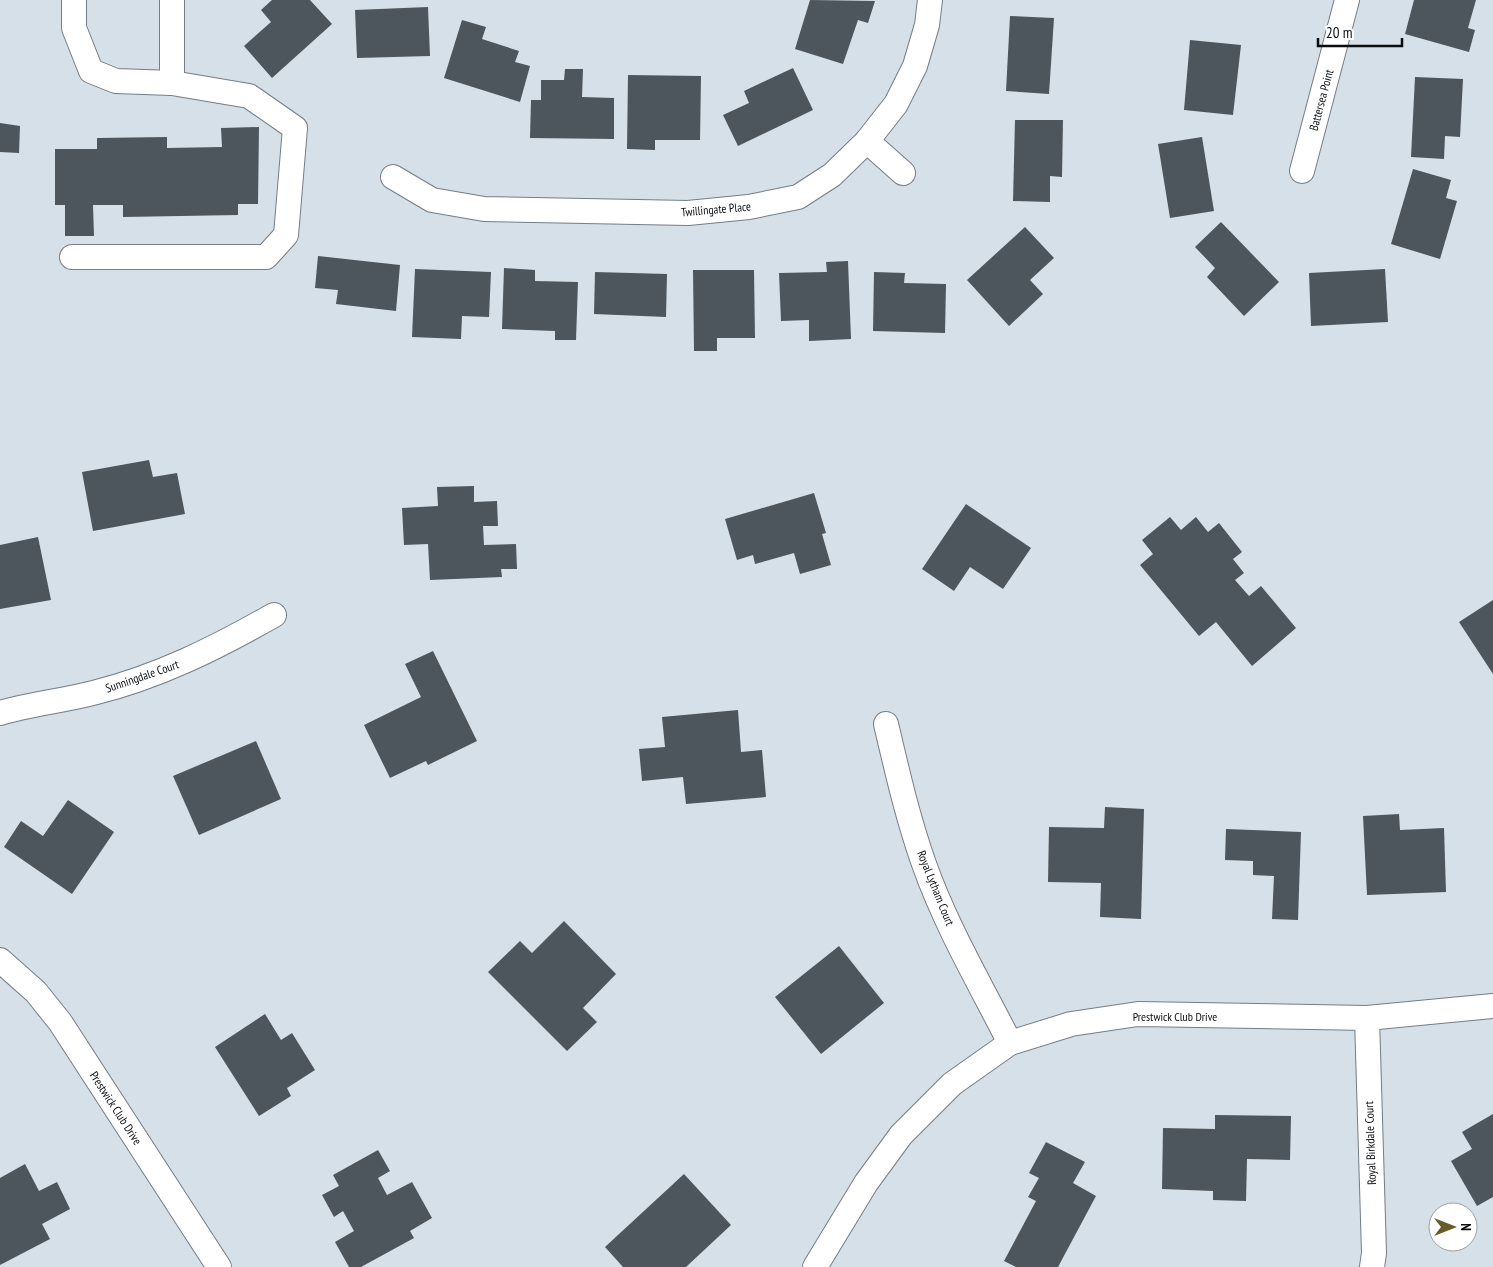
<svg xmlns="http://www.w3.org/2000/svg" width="1493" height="1267" viewBox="0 0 1493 1267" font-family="'PT Sans Narrow',sans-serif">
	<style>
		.building { fill: #4d555d }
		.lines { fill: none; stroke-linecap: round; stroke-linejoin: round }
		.street-casing { stroke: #757d86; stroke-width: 26 }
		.street { stroke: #fff; stroke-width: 24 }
		.labels { text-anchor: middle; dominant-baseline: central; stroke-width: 5; stroke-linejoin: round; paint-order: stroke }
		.street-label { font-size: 12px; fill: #0b0e11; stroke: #fff }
	</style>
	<rect width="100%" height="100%" fill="#d6e0e9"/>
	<!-- building -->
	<g class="building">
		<path d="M272,0H310L332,24L272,78L244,46L271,22L261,10Z"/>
		<path d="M810,0L875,1L868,23L858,20L843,64L795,49Z"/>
		<path d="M1414,0H1476L1468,28L1475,30L1469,52L1405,34Z"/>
		<path d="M428,7L430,56L357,58L355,10Z"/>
		<path d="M1010,16L1054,18L1049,94L1006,91Z"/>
		<path d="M462,20L486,27L482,39L519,51L515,62L530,66L520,102L444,78Z"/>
		<path d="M1190,40L1241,45L1233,115L1184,110Z"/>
		<path d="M793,68L813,110L738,146L723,115L749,103L744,91Z"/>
		<path d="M565,69H583L582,97L614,98V139L530,138L531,100H541V80H564Z"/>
		<path d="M628,75L701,76L700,140H655V150L627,149Z"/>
		<path d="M1415,77L1463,79L1460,137L1445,136L1444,159L1411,157Z"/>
		<path d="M1015,120H1063L1062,177L1050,176V202L1013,201Z"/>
		<path d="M0,123L20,126L19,153L0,152Z"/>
		<path d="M259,127L258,204H238V215L123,217V205H93L94,236H65V205H55V149H97V138L167,137V148L222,147L221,128Z"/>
		<path d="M1202,137L1214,211L1170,218L1158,144Z"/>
		<path d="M1413,169L1451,180L1446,198L1457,201L1440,259L1391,244Z"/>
		<path d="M1221,222L1279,282L1244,316L1207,277L1215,268L1195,247Z"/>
		<path d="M1025,227L1054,258L1030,280L1043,294L1009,326L967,280Z"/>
		<path d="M318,256L400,265L396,311L336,304L338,290L315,288Z"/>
		<path d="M848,261L851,339L809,341V320L781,321L779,273L827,272L826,262Z"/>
		<path d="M504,268L535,270V281L578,282L576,340H555V331L502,329Z"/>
		<path d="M415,269L491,272L489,317L462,316L461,339L412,337Z"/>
		<path d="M1385,269L1388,322L1311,326L1309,273Z"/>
		<path d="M693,270H754L755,338H717V351H694Z"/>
		<path d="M595,272L667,274L666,317L594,314Z"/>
		<path d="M874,272L905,273L904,283L946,284L945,333L873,331Z"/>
		<path d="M149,460L153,477L177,473L185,514L93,531L82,472Z"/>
		<path d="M474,486V502L497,501L498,526H483L484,545L516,544L517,569H501L502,577L430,580L428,544L404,545L402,508L438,506L437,487Z"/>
		<path d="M814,493L826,533L822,534L831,565L800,574L794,553L755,564L753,555L737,560L725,519Z"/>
		<path d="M966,504L1031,548L1003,589L970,567L954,591L922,569Z"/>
		<path d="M1170,517L1181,530L1196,517L1208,532L1219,523L1242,552L1233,559L1244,573L1235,580L1249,596L1261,586L1296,628L1252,666L1216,622L1199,636L1140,565L1153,554L1142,540Z"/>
		<path d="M38,537L51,600L0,609V545Z"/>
		<path d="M1493,600V674L1459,622Z"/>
		<path d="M433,651L477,741L428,765L426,761L390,778L364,725L421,697L405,664Z"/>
		<path d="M738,710L741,752L762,750L766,797L686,804L683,777L642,781L639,749L665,747L662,717Z"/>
		<path d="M256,741L281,799L199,835L173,776Z"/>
		<path d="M68,800L114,832L72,894L4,847L21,821L43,836Z"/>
		<path d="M1105,807L1144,809L1141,919L1100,917L1101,883L1048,882L1049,827L1104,828Z"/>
		<path d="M1399,814L1400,830L1444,828L1446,892L1367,895L1363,816Z"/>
		<path d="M1226,829L1301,832L1298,920L1272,919L1274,876L1253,875V861L1225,860Z"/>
		<path d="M564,921L616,974L583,1008L597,1022L567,1051L488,972L520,941L532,953Z"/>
		<path d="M839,946L884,1003L821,1054L775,997Z"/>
		<path d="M265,1014L281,1040L292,1033L315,1070L287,1088L291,1096L259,1116L215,1047Z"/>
		<path d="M1493,1114V1197L1477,1206L1451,1161L1472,1149L1462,1132Z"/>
		<path d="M1215,1115L1291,1116L1290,1160L1247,1159L1246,1201L1213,1200V1191L1162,1189L1163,1128L1215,1129Z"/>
		<path d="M1046,1142L1085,1162L1073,1183L1096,1196L1058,1267H1016L1004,1261L1036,1201L1028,1197L1039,1178L1029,1173Z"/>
		<path d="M378,1150L390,1171L378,1178L387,1195L412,1182L432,1218L410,1231L414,1238L361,1267H349L335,1242L354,1231L343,1211L334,1217L322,1195L339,1186L333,1175Z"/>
		<path d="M25,1164L39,1191L57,1182L70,1209L42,1224L50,1239L0,1265V1178Z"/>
		<path d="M684,1174L731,1225L686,1267H623L605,1247Z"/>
	</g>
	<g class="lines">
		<defs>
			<g id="street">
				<path d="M172,83V0"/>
				<path d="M867,141L903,173"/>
				<path d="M1302,171L1347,0"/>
				<path d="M393,177L432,200L484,209L688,213L749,207L798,197L832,175L867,141L896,104L915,66L927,25L930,0"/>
				<path d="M72,257H266L286,235L295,128L249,96L172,83L116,81L91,71L74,28V0"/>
				<path d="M0,713C30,704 62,701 93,693C158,677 216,648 274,615"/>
				<path d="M886,724C897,771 908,819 924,864C946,926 980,984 1010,1043"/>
				<path d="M0,960L36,992L60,1022L219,1267"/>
				<path d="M1367,1018L1374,1253L1372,1267"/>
				<path d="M815,1267L866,1183L901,1135L952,1084L1010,1043L1071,1024L1138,1014L1367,1018L1493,1006"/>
			</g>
		</defs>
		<!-- street casing -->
		<use href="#street" class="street-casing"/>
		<!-- street -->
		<use href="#street" class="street"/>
	</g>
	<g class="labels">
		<!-- street labels -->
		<g class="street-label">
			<text transform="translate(1321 100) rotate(-75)">Battersea Point</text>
			<text transform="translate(716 209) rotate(-5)">Twillingate Place</text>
			<text transform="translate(142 676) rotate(-19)">Sunningdale Court</text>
			<text transform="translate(936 888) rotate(68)">Royal Lytham Court</text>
			<text x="1175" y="1016">Prestwick Club Drive</text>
			<text transform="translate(116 1108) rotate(57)">Prestwick Club Drive</text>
			<text transform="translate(1370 1143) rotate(-92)">Royal Birkdale Court</text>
		</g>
	</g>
	<!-- north arrow -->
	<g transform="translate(1453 1227) rotate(90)"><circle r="24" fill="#ffffff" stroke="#9d9fa0"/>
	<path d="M0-4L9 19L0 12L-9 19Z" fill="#685c29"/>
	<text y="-8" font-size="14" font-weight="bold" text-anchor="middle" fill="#0b0e11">N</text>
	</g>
	<!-- scale -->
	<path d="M1318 38v8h84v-8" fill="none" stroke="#0b0e11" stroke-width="2.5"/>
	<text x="1326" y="38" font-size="15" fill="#0b0e11" stroke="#ffffff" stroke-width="4" paint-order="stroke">20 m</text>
</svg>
